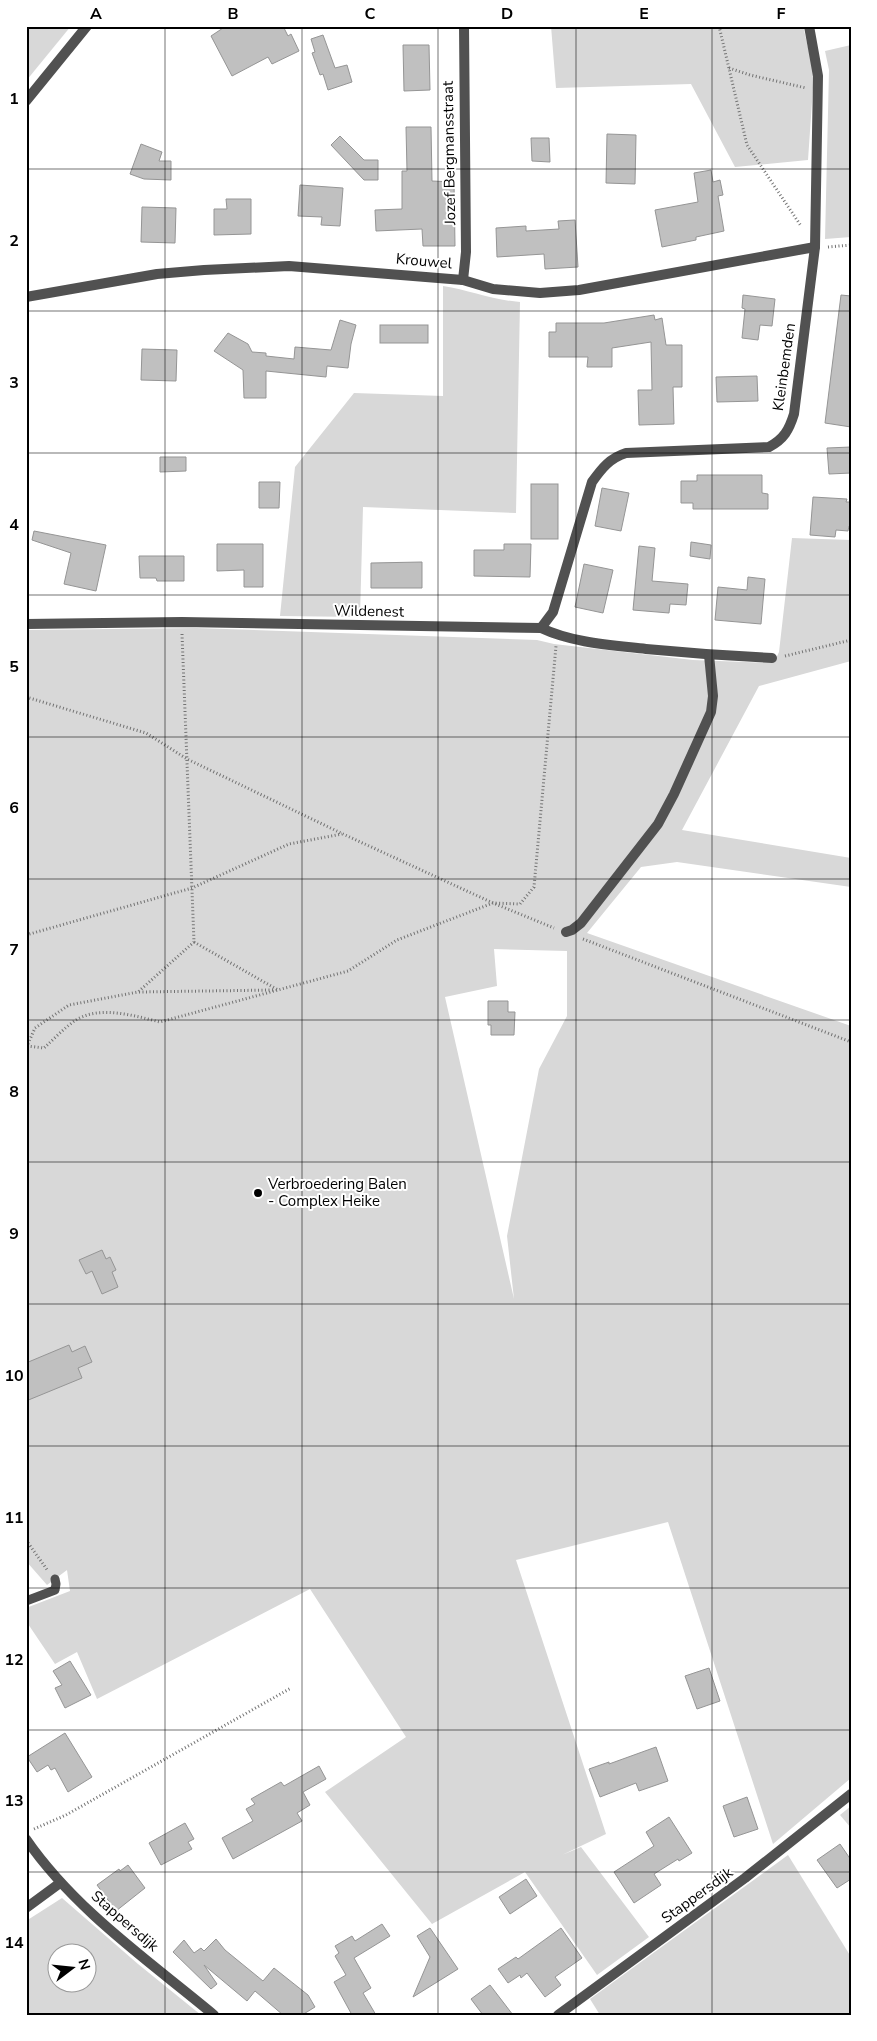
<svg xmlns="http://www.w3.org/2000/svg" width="877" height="2041" viewBox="0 0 877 2041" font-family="'Nunito Sans',sans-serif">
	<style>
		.green { fill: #d8d8d8; fill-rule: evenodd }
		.building { fill: #c0c0c0; stroke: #959595 }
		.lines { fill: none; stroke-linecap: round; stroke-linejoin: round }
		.path { stroke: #737373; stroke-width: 3; stroke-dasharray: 1 2.5; stroke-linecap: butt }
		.service { stroke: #515151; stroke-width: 9 }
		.minor { stroke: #515151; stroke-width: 10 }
		.grid { fill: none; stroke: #000; stroke-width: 1; stroke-opacity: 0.55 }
		.poi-dot { fill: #000; stroke: #fff; stroke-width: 2 }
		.labels { text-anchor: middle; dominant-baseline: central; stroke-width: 4; stroke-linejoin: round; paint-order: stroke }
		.street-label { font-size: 15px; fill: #000; stroke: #fff }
		.poi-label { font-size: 15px; fill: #000; stroke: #fff; text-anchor: start }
		.neatline { fill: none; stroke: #000; stroke-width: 2 }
		.grid-label { font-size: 16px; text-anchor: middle; font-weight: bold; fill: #000 }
	</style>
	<rect width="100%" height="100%" fill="#fff"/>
	<!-- green -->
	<g class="green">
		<path d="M26,26H71L26,81Z"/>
		<path d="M551,26H803L814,73L808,160L735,167L691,84L556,88Z"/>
		<path d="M851,45V237L825,239L829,70L825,51Z"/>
		<path d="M443,286C469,290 493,300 520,302L516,513L363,507L360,617L280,616L295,467L354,393L443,396Z"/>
		<path d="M792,538L851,540V661L759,686L682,830L851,858V887L677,862L641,867L587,933L851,1026V1778L773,1844L668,1522L516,1560L606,1834L562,1855L581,1847L649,1937L597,1975L525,1872L432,1924L325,1792L406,1737L310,1589L97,1699L77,1652L55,1664L26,1621V1608L70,1591L67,1570L47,1585L26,1561V630L196,628L537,640L554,644L693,660L774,663L779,652ZM494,949L567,951V1016L539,1069L507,1236L514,1299L445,997L497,986Z"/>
		<path d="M851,1806V1828L840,1815Z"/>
		<path d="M788,1855L851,1957V2015H600L590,1999Z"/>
		<path d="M62,1898L138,1964L201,2015H26V1921ZM58,1954H88V1984H58Z"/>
	</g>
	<!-- building -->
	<g class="building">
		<path d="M226,26H283L288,36L291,34L299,51L272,64L268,57L232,76L211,36Z"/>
		<path d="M323,35L335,68L347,65L352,82L328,90L323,74L320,75L312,53L315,52L311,39Z"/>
		<path d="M403,45H429L430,90L404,91Z"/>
		<path d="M406,127H431L432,181L454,182L455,246H423L422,229L376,231L375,210L402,209V171H407Z"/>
		<path d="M607,134L636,135L635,184L606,183Z"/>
		<path d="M340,136L364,160H378V180H364L331,145Z"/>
		<path d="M531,138H549L550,162L532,161Z"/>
		<path d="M141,144L162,152L159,161H171V180L144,179L130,174Z"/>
		<path d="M711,170L713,182L720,180L723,195L718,196L724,231L696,237V240L662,247L655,210L698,202L694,173Z"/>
		<path d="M300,185L343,188L340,226L321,225L322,217L298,216Z"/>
		<path d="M226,199H251V234L214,235V209H227Z"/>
		<path d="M142,207L176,208L175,243L141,242Z"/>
		<path d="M575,220L578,267L545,269L544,254L497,257L496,228L526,226V231L559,229L558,221Z"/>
		<path d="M743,295L775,299L772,326L760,325L758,340L742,338L745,309L742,308Z"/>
		<path d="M841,295L851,296V427L825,423Z"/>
		<path d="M654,315L655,320L662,318L666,345H682V387H673L674,424L639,425L638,390H652L651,342L612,348V367H587L588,357H549V332H556V323H604Z"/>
		<path d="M340,320L356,325L351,344L348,368L327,366L326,377L266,371V398H244L243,370L214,351L228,333L248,344L252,352L266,353V356L294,359L295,347L331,350Z"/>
		<rect x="380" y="325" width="48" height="18"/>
		<path d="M142,349L177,350L176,381L141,380Z"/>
		<path d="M757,376L758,401L717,402L716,377Z"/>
		<path d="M851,447V473L829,474L827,448Z"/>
		<path d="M160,457H186V471L160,472Z"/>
		<path d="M697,475H762V493L768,494V509H693V503H681V481H697Z"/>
		<path d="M259,482H280L279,508H259Z"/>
		<rect x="531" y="484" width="27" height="55"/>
		<path d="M602,488L629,493L621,531L595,526Z"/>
		<path d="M813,497L847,499L846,502H851V527L849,526L848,531L836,530L835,537L810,535Z"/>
		<path d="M34,531L106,545L96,591L64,584L71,553L32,540Z"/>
		<path d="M691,542L711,545L710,559L690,556Z"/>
		<path d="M217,544H263V587H244V570L217,571Z"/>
		<path d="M504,544H531L530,577L474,576V550H504Z"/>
		<path d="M639,546L655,548L652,581L688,584L686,605L670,604L669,613L633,610Z"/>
		<path d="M139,556H184V581H157L156,578H140Z"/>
		<path d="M422,562V588H371V563Z"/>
		<path d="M584,564L613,570L603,613L575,607Z"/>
		<path d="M748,577L765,579L761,624L715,620L718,587L747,590Z"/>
		<path d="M488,1001H508V1012H515L514,1035H491V1025H488Z"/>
		<path d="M102,1250L106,1259L110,1257L116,1270L112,1272L118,1287L102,1294L92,1271L86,1274L79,1260Z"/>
		<path d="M69,1345L72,1352L85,1346L92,1362L78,1368L82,1378L26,1401V1363Z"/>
		<path d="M70,1661L91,1695L65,1708L55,1688L62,1685L53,1671Z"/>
		<path d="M709,1668L720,1701L697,1709L685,1676Z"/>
		<path d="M65,1733L92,1777L68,1792L55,1768L51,1770L48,1765L37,1772L27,1757Z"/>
		<path d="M656,1747L668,1781L639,1791L636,1783L600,1797L589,1769L609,1762V1764Z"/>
		<path d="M319,1766L326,1779L303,1792L310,1805L297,1813L302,1821L233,1859L222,1838L253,1821L246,1809L255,1804L251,1799L281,1782L284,1786Z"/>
		<path d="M747,1797L758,1829L734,1837L723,1806Z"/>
		<path d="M669,1817L692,1853L679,1861L678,1859L654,1874L661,1885L634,1903L614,1872L654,1846L646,1832Z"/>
		<path d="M185,1823L194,1839L188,1842L192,1849L161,1865L149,1843Z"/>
		<path d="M840,1844L851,1860V1879L837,1888L817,1860Z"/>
		<path d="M128,1865L145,1888L116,1911L97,1885L119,1869L120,1871Z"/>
		<path d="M526,1879L537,1896L510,1914L499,1897Z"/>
		<path d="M382,1924L390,1936L354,1958L371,1988L363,1993L376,2015H352L334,1982L346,1975L335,1956L339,1953L335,1946L352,1936L355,1941Z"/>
		<path d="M430,1928L458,1969L413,1997L430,1957L417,1936Z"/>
		<path d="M561,1928L582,1958L555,1977L561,1985L545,1997L527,1973L521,1978L520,1975L508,1983L498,1969L516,1957L518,1959Z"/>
		<path d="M216,1939L225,1950L263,1981L274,1968L308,1995L315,2007L302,2015H283L255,1991L247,2001L204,1965L217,1984L211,1989L173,1952L184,1940L194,1953L201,1948L204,1951Z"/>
		<path d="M490,1985L513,2015H483L471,1999Z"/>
	</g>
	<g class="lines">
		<!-- path -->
		<g class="path">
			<path d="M719,26L747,145L801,226"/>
			<path d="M729,68L750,75L806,88"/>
			<path d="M828,247L851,245"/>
			<path d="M182,634L194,942L138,992L69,1005L35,1028L27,1046L44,1048C54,1039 65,1027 76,1020C100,1005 135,1016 160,1022L348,971L397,940L493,903L520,904L534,887L556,646"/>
			<path d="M785,656L851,640"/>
			<path d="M26,697L146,733L187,759L343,834L493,903L554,928"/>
			<path d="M26,935L192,888L289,844L342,834"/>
			<path d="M583,939L851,1042"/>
			<path d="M194,942L278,990"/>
			<path d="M139,992L273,990"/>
			<path d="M26,1540L48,1571"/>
			<path d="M34,1829L66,1815L291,1688"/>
		</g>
		<!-- service -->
		<path class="service" d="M26,1601L55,1590L56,1584L55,1579"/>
		<!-- minor -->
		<g class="minor">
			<path d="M26,101L87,26"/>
			<path d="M463,280L466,252L464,26"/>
			<path d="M26,297L157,274L204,270L289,266L463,280L493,289L540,293L579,290L815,247"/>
			<path d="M26,624L182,622L541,628C573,643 611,645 646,649C688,653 730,656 772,658"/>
			<path d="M541,628L553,612L592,482C602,468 610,458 626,453L769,447C784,439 789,430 794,414L815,247L818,76L809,26"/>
			<path d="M566,932L572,930L581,923L658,824L674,794L711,712L713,696L709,655"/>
			<path d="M26,1839C75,1910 148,1960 214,2015"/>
			<path d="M26,1908L60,1883"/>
			<path d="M558,2015L745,1878L851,1794"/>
		</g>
	</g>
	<!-- grid -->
	<path class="grid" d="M165,26V2015M302,26V2015M438,26V2015M576,26V2015M712,26V2015M26,169H851M26,311H851M26,453H851M26,595H851M26,737H851M26,879H851M26,1020H851M26,1162H851M26,1304H851M26,1446H851M26,1588H851M26,1730H851M26,1872H851"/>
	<!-- markers -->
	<circle class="poi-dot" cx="258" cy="1193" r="5"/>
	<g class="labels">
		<!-- street labels -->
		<g class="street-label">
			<text transform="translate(449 153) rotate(-91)">Jozef Bergmansstraat</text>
			<text transform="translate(424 261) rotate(5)">Krouwel</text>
			<text transform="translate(784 367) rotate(-82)">Kleinbemden</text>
			<text transform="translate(369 611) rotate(1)">Wildenest</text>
			<text transform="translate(697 1895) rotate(-36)">Stappersdijk</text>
			<text transform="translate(125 1921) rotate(41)">Stappersdijk</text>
		</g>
		<!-- poi labels -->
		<g class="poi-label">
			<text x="268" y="1184">Verbroedering Balen<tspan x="268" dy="17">- Complex Heike</tspan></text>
		</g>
	</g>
	<!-- border -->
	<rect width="877" height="2041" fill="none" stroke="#ffffff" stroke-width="55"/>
	<!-- north arrow -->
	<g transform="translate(72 1968) rotate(74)"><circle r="24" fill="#ffffff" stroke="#999999"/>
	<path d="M0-4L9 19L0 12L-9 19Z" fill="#000000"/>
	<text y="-8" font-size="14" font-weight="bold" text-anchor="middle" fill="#000000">N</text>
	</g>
	<rect x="28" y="28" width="822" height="1986" class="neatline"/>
	<g class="grid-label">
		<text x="96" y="19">A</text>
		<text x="233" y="19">B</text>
		<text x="370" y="19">C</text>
		<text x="507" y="19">D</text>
		<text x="644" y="19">E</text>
		<text x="781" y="19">F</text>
		<text x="14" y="104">1</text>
		<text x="14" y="246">2</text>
		<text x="14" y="388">3</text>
		<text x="14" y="530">4</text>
		<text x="14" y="672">5</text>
		<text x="14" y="813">6</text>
		<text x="14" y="955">7</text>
		<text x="14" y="1097">8</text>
		<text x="14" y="1239">9</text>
		<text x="14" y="1381">10</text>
		<text x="14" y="1523">11</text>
		<text x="14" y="1665">12</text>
		<text x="14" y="1806">13</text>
		<text x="14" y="1948">14</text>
	</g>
</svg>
